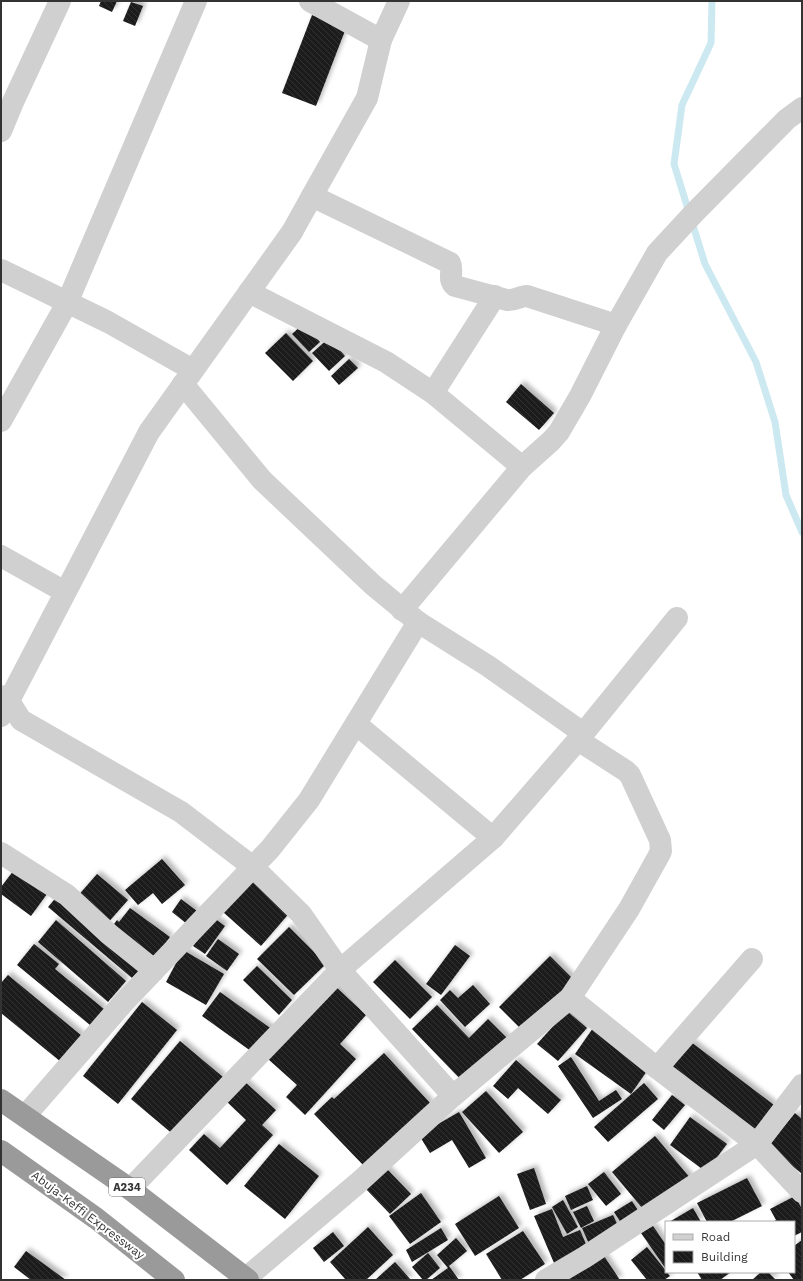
<svg xmlns="http://www.w3.org/2000/svg" width="803" height="1281" viewBox="0 0 803 1281" font-family="'Work Sans',sans-serif">
	<style>
		.lines { fill: none; stroke-linecap: round; stroke-linejoin: round }
		.stream { stroke: #cce9f1; stroke-width: 7 }
		.building { fill: url(#building-back-hatch); filter: url(#shadow) }
		.minor { stroke: #d0d0d0; stroke-width: 22 }
		.highway { stroke: #9a9a9a; stroke-width: 22 }
		.labels { text-anchor: middle; dominant-baseline: central; stroke-width: 4; stroke-linejoin: round; paint-order: stroke }
		.shield { fill: #fff; stroke: #707070; stroke-width: 1 }
		.shield-label { font-size: 11px; font-weight: bold; fill: #333 }
		.street-label { font-size: 12px; fill: #333; stroke: #fff }
	</style>
	<defs>
		<pattern id="building-back-hatch" width="6" height="6" patternUnits="userSpaceOnUse"><rect width="6" height="6" fill="#1a1a1a"/><path d="M-1 5l2 2M0 0l6 6M5-1l2 2" fill="none" stroke="#333"/></pattern>
		<filter id="shadow"><feDropShadow dx="3.5" dy="-3.5" stdDeviation="2" flood-color="#0004"/></filter>
	</defs>
	<rect width="100%" height="100%" fill="#fff"/>
	<g class="lines">
		<!-- stream -->
		<path class="stream" d="M712,1L711,43L682,105L674,164L705,264L756,362L775,422L786,495L802,532"/>
	</g>
	<!-- building -->
	<g class="building">
		<path d="M101,1H117L112,12L99,6Z"/>
		<path d="M131,2L143,6L135,26L123,21Z"/>
		<path d="M312,15L346,28L316,106L282,93Z"/>
		<path d="M303,324L320,342L309,352L292,334Z"/>
		<path d="M286,333L313,361L293,381L265,353Z"/>
		<path d="M329,338L345,356L329,371L312,353Z"/>
		<path d="M349,359L358,368L339,385L331,376Z"/>
		<path d="M521,384L554,413L539,430L506,402Z"/>
		<path d="M162,859L185,885L162,904L153,893L138,905L125,890Z"/>
		<path d="M14,870L47,894L31,916L1,894V887Z"/>
		<path d="M97,874L128,900L106,925L76,898Z"/>
		<path d="M254,877L292,910L261,946L223,912Z"/>
		<path d="M59,894L143,966L132,978L48,907Z"/>
		<path d="M181,899L197,911L187,924L172,912Z"/>
		<path d="M130,908L170,937L151,963L109,931L117,920L119,922Z"/>
		<path d="M214,918L225,926L205,954L193,946Z"/>
		<path d="M56,920L126,981L108,1002L38,942Z"/>
		<path d="M289,927L326,964L294,995L257,959Z"/>
		<path d="M218,939L239,954L227,971L206,956Z"/>
		<path d="M34,944L59,964L55,969L104,1009L90,1025L17,965Z"/>
		<path d="M455,945L470,956L441,995L426,984Z"/>
		<path d="M183,950L224,974L206,1005L166,982Z"/>
		<path d="M550,956L574,980L523,1031L499,1007Z"/>
		<path d="M395,960L432,997L410,1019L373,982Z"/>
		<path d="M257,966L292,1000L279,1015L243,980Z"/>
		<path d="M8,975L82,1036L61,1062L1,1013V983Z"/>
		<path d="M473,985L490,1004L465,1027L440,1000L450,990L458,998Z"/>
		<path d="M335,986L366,1015L340,1044L356,1059L305,1115L286,1097L297,1085L268,1059Z"/>
		<path d="M220,992L273,1030L255,1054L202,1016Z"/>
		<path d="M142,1002L177,1030L118,1104L83,1076Z"/>
		<path d="M437,1005L469,1038L488,1019L509,1040L464,1083L412,1029Z"/>
		<path d="M567,1011L587,1028L558,1061L537,1044Z"/>
		<path d="M593,1028L649,1068L631,1094L575,1054Z"/>
		<path d="M180,1041L223,1077L175,1136L131,1099Z"/>
		<path d="M691,1042L774,1105L754,1131L671,1069Z"/>
		<path d="M384,1053L431,1104L364,1166L314,1114L332,1097L334,1099Z"/>
		<path d="M571,1057L599,1101L616,1090L622,1099L593,1118L558,1066Z"/>
		<path d="M516,1060L561,1100L548,1114L518,1088L508,1099L493,1086Z"/>
		<path d="M245,1082L276,1110L262,1125L273,1135L227,1185L189,1150L204,1134L220,1148L246,1120L226,1101Z"/>
		<path d="M644,1083L658,1099L608,1142L594,1127Z"/>
		<path d="M486,1091L523,1132L499,1153L462,1112Z"/>
		<path d="M672,1095L685,1105L664,1130L652,1120Z"/>
		<path d="M459,1112L486,1158L469,1168L452,1140L430,1153L419,1135Z"/>
		<path d="M795,1113L802,1119V1174L768,1146Z"/>
		<path d="M690,1117L727,1144L706,1172L670,1145Z"/>
		<path d="M655,1136L691,1179L648,1215L612,1172Z"/>
		<path d="M279,1144L319,1176L285,1219L244,1186Z"/>
		<path d="M386,1168L411,1194L390,1214L365,1188Z"/>
		<path d="M534,1168L546,1204L530,1210L517,1174Z"/>
		<path d="M604,1172L621,1194L606,1206L588,1184Z"/>
		<path d="M747,1178L762,1206L730,1222H707L697,1203Z"/>
		<path d="M587,1186L593,1200L571,1210L565,1196Z"/>
		<path d="M421,1193L441,1222L410,1244L389,1216Z"/>
		<path d="M499,1196L519,1228L475,1256L455,1224Z"/>
		<path d="M795,1196L802,1209V1232L794,1236V1222H773L776,1220L770,1209Z"/>
		<path d="M563,1200L578,1227L567,1234L552,1207Z"/>
		<path d="M632,1201L641,1215L623,1226L614,1212Z"/>
		<path d="M587,1206L594,1221L581,1228L573,1212Z"/>
		<path d="M693,1208L701,1222H669Z"/>
		<path d="M552,1209L563,1237L580,1230L588,1249L554,1263L534,1216Z"/>
		<path d="M613,1215L620,1230L589,1244L582,1228Z"/>
		<path d="M653,1226L666,1245V1269L641,1233Z"/>
		<path d="M368,1227L393,1255L366,1280H346L330,1262Z"/>
		<path d="M441,1228L448,1240L412,1262L406,1250Z"/>
		<path d="M523,1231L545,1264L520,1280H502L486,1254Z"/>
		<path d="M333,1232L344,1246L324,1262L313,1248Z"/>
		<path d="M456,1238L467,1251L449,1266L459,1280H431L448,1268L437,1255Z"/>
		<path d="M802,1240V1280H794L788,1272H794V1246Z"/>
		<path d="M647,1247L670,1276L664,1280H647L631,1260Z"/>
		<path d="M26,1251L66,1280H31L14,1267Z"/>
		<path d="M428,1253L440,1268L426,1280H423L412,1267Z"/>
		<path d="M602,1253L620,1280H565Z"/>
		<path d="M395,1262L411,1280H375Z"/>
		<path d="M697,1272H731L720,1280H702Z"/>
		<path d="M761,1272H768L776,1280H752Z"/>
	</g>
	<g class="lines">
		<!-- minor -->
		<g class="minor">
			<path d="M310,1L381,40"/>
			<path d="M1,131L13,102L60,1"/>
			<path d="M312,196L450,263C454,271 447,279 455,286L507,300C515,301 520,296 527,296L616,325"/>
			<path d="M1,270L108,322L193,370"/>
			<path d="M249,292L386,362L433,393L522,467"/>
			<path d="M183,384L262,480L373,585L418,622L488,666L583,733"/>
			<path d="M433,393L495,296"/>
			<path d="M1,421L67,303L196,1"/>
			<path d="M1,556L65,592"/>
			<path d="M402,610L522,467L551,441L559,432L580,396L616,325L657,253L695,212L787,119L802,108"/>
			<path d="M1,696L9,701L21,720L181,812L253,867L301,914L340,970L453,1096"/>
			<path d="M1,716L149,432L292,232L312,196L367,98L381,40L399,1"/>
			<path d="M356,724L493,838"/>
			<path d="M1,853L67,895L109,934L154,970"/>
			<path d="M570,998L657,1068L757,1144L802,1192"/>
			<path d="M657,1068L752,959"/>
			<path d="M25,1116L124,1002L270,849L309,800L418,622"/>
			<path d="M130,1189L340,970L493,838L578,740L677,618"/>
			<path d="M246,1278L358,1183L453,1096L570,998L629,909L658,857L661,851L660,840L630,775L626,771L578,740"/>
			<path d="M546,1280L585,1257L757,1144L802,1085"/>
		</g>
		<!-- highway -->
		<g class="highway">
			<path d="M1,1100L130,1189L248,1280"/>
			<path d="M1,1151L97,1219L174,1280"/>
		</g>
	</g>
	<g class="labels">
		<!-- shield labels -->
		<rect class="shield" x="109" y="1178" width="36" height="18" rx="3"/>
		<g class="shield-label">
			<text x="127" y="1187">A234</text>
		</g>
		<!-- street labels -->
		<g class="street-label">
			<text transform="translate(88 1215) rotate(37)">Abuja-Keffi Expressway</text>
		</g>
	</g>
	<!-- border -->
	<rect width="803" height="1281" fill="none" stroke="#333333" stroke-width="4"/>
	<!-- legend -->
	<rect x="665" y="1221" width="130" height="52" fill="#ffffff" stroke="#adadad"/>
	<rect x="673" y="1234" width="20" height="6" fill="#d0d0d0" stroke="#adadad"/>
	<text x="701" y="1241" font-size="12" fill="#333333">Road</text>
	<rect x="673" y="1251" width="20" height="12" fill="url(#building-back-hatch)" stroke="#adadad"/>
	<text x="701" y="1261" font-size="12" fill="#333333">Building</text>
</svg>
